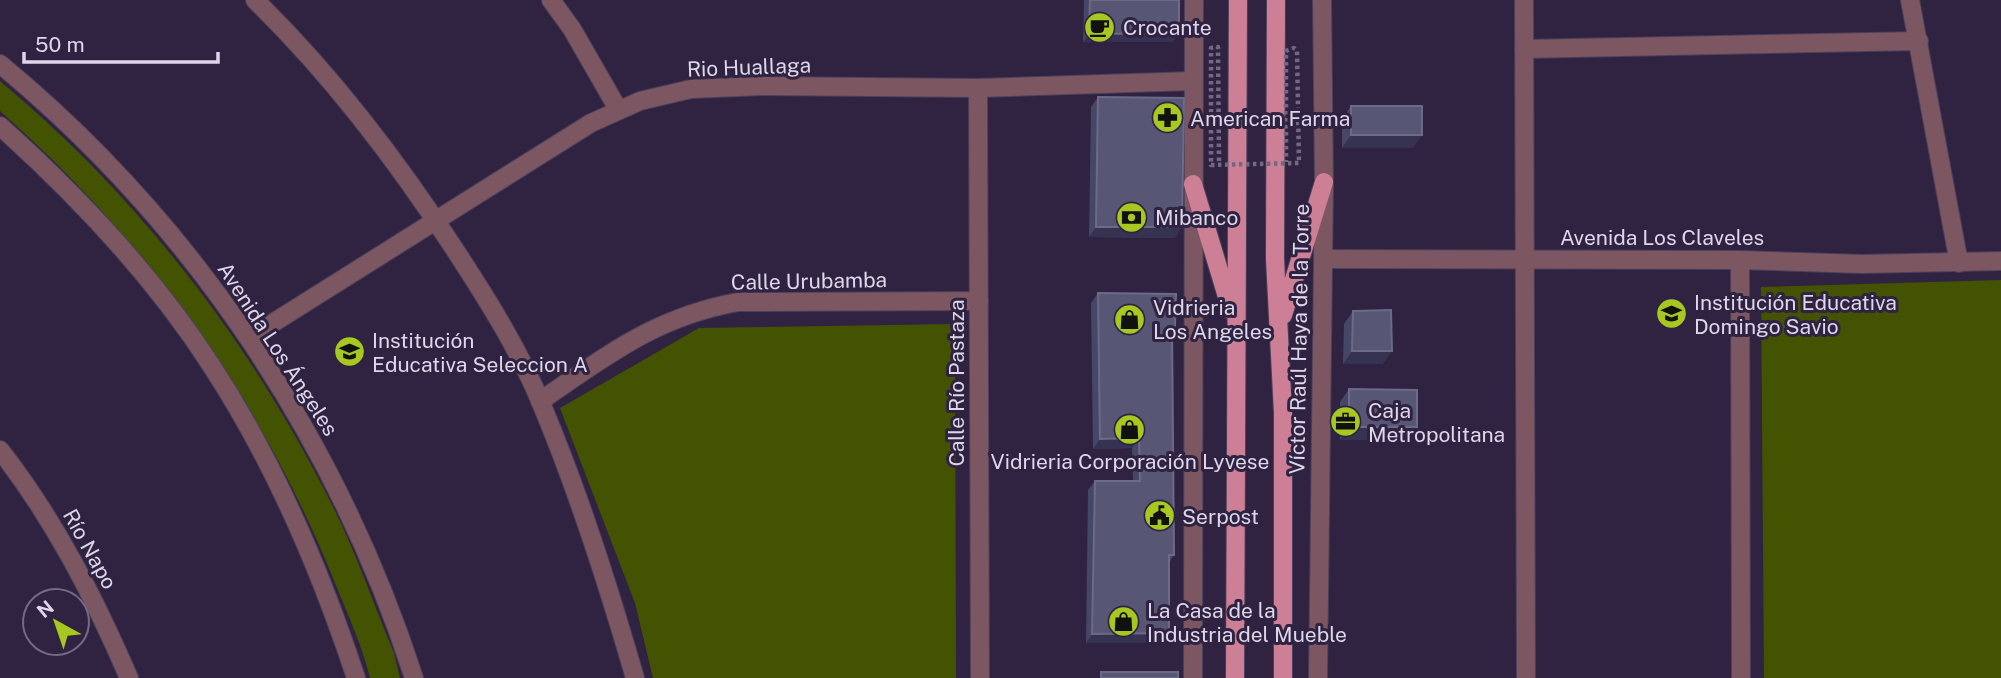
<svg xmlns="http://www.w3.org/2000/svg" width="2001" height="678" viewBox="0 0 2001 678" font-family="'Public Sans',sans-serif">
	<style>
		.green { fill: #445301 }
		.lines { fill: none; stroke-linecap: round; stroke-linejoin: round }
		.minor-casing { stroke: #4b405c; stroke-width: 20 }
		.tertiary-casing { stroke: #4b405c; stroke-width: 20 }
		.primary-casing { stroke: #4b405c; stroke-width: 20 }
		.minor { stroke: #7c5660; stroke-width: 18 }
		.tertiary { stroke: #7c5660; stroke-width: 18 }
		.primary { stroke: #cd7f96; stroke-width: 18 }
		.path-bridge { stroke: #726882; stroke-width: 4.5; stroke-dasharray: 3.5 3.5; stroke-linecap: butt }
		.wall { fill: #464766 }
		.shaded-wall { fill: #363251 }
		.building { fill: #575674; stroke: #6c6a87; stroke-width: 2 }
		.labels { text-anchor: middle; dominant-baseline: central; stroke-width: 6; stroke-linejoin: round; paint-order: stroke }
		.poi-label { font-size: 21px; fill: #ded7eb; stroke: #2f2341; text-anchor: start }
		.street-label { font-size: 21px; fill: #ded7eb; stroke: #2f2341 }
	</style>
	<rect width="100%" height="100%" fill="#2f2341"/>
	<!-- green -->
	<g class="green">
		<path d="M0,81C137,195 250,341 330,501C355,549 373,603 394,653L400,678H370C362,645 348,615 335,583C263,402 147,240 0,111Z"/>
		<path d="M2001,280V678H1764L1761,287Z"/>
		<path d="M955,324L956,678H653L635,603L560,408L699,328Z"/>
	</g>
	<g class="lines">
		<defs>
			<g id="minor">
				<path d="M255,0C334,77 399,163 459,256C489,302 520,352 541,403C579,493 608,585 635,678"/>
				<path d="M551,0L572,29L618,109"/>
				<path d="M1524,0L1526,678"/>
				<path d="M1910,0L1959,263"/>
				<path d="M1524,49L1919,41"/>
				<path d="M978,88L980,678"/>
				<path d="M1323,259L1740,260L1862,264L2001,261"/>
				<path d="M1740,260L1741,678"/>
				<path d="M249,338L591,123L640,101L691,89L762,86L978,88L1193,81"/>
				<path d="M540,401C608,355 655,317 738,302L979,301"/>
				<path d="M0,450C54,519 94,597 129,678"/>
			</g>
			<g id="tertiary">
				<path d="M0,64C194,224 337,440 414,678"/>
				<path d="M0,126C79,197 153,275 211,365C274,461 320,569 356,678"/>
				<path d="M1193,678L1194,0"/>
				<path d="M1318,678L1324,182L1322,0"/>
			</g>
			<g id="primary">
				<path d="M1276,0L1275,259L1283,413V678"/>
				<path d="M1193,184L1231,310"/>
				<path d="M1283,315L1324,182"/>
				<path d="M1235,678L1238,0"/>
			</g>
		</defs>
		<!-- minor casing -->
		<use href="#minor" class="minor-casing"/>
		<!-- tertiary casing -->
		<use href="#tertiary" class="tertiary-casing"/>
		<!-- primary casing -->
		<use href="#primary" class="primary-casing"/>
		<!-- minor -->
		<use href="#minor" class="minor"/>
		<!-- tertiary -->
		<use href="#tertiary" class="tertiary"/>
		<!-- primary -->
		<use href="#primary" class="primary"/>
		<!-- path-bridge -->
		<path class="path-bridge" d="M1219,161L1218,47L1211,48V165L1299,163L1297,51L1294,48L1286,51V162"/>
	</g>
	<!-- wall -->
	<g class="wall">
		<path d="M1084,0H1179L1173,42H1083Z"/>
		<path d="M1098,97L1175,238L1089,237L1091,107Z"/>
		<path d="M1351,106L1413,148H1342V119Z"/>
		<path d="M1098,293L1175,326L1172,329L1174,555L1169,563L1163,643H1086L1088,490L1095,481H1133L1132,448L1093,449L1091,303Z"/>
		<path d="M1353,311L1392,351L1382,364H1343L1344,324Z"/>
		<path d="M1349,389L1417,427L1408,440H1340V402Z"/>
	</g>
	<!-- shaded-wall -->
	<g class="shaded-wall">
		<path d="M1179,33L1173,42H1083L1089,34Z"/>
		<path d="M1351,135H1422L1413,148H1342Z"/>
		<path d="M1096,227H1182L1175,238L1089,237Z"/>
		<path d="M1352,351H1392L1382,364H1343Z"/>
		<path d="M1349,427H1417L1408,440H1340Z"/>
		<path d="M1139,438L1132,448L1093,449L1100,439Z"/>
		<path d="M1169,633L1163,643H1086L1092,634Z"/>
	</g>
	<!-- building -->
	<g class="building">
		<path d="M1090,0H1179V33L1089,34Z"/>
		<path d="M1098,97L1184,98L1182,227H1096Z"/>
		<rect x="1351" y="106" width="71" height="29"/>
		<path d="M1098,293L1176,294L1175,326H1172L1174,555H1169V633L1092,634L1095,481H1140L1139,438L1100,439Z"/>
		<path d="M1391,310L1392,351H1352L1353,311Z"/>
		<path d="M1349,389L1417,390V427H1349Z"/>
		<rect x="1101" y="672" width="77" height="6"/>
	</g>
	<!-- icons -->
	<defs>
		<symbol id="cafe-disc" viewBox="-11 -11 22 22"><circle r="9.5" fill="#a6c820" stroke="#2f2341"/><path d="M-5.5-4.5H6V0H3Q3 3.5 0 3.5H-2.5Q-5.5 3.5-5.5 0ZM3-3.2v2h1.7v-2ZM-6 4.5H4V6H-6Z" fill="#111"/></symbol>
		<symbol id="pharmacy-disc" viewBox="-11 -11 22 22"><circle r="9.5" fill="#a6c820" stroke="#2f2341"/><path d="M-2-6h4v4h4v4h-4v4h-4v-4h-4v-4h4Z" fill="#111"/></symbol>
		<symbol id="bank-disc" viewBox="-11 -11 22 22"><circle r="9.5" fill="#a6c820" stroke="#2f2341"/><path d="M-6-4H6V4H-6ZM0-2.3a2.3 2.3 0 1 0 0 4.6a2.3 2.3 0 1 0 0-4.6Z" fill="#111"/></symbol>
		<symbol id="school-disc" viewBox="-11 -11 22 22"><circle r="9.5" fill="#a6c820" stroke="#2f2341"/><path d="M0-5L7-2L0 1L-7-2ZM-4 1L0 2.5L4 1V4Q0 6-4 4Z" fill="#111"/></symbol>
		<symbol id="shop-disc" viewBox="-11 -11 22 22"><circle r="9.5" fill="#a6c820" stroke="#2f2341"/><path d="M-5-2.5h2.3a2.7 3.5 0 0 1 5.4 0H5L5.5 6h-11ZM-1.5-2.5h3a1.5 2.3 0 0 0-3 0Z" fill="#111"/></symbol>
		<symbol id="office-disc" viewBox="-11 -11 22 22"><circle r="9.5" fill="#a6c820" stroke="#2f2341"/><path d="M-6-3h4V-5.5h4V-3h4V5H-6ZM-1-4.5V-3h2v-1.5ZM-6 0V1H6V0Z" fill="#111"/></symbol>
		<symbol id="civic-disc" viewBox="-11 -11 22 22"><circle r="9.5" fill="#a6c820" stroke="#2f2341"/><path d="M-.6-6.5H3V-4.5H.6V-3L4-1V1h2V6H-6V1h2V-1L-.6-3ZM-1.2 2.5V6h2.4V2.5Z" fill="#111"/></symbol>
	</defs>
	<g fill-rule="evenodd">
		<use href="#cafe-disc" x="1082" y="10" width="35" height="35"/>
		<use href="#pharmacy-disc" x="1150" y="100" width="35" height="35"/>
		<use href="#bank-disc" x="1114" y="200" width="35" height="35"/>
		<use href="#school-disc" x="1654" y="296" width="35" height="35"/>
		<use href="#shop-disc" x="1112" y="302" width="35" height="35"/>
		<use href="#school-disc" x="332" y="334" width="35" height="35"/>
		<use href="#office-disc" x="1328" y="404" width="35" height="35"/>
		<use href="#shop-disc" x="1112" y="412" width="35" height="35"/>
		<use href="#civic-disc" x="1142" y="498" width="35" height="35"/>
		<use href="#shop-disc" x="1106" y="604" width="35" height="35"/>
	</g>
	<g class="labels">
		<!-- poi labels -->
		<g class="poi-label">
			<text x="1123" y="27">Crocante</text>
			<text x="1190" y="118">American Farma</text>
			<text x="1155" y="217">Mibanco</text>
			<text x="1694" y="302">Institución Educativa<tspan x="1694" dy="24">Domingo Savio</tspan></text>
			<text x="1153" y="307">Vidrieria<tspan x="1153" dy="24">Los Angeles</tspan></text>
			<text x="372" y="340">Institución<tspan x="372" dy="24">Educativa Seleccion A</tspan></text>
			<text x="1368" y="410">Caja<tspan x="1368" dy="24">Metropolitana</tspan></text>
			<text x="1130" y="461" text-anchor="middle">Vidrieria Corporación Lyvese</text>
			<text x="1182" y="516">Serpost</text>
			<text x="1147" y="610">La Casa de la<tspan x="1147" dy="24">Industria del Mueble</tspan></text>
		</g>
		<!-- street labels -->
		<g class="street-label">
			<text transform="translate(749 67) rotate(-2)">Rio Huallaga</text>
			<text x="1662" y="237">Avenida Los Claveles</text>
			<text transform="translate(809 281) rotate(-1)">Calle Urubamba</text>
			<text transform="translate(1299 339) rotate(-89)">Víctor Raúl Haya de la Torre</text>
			<text transform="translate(278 349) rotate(57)">Avenida Los Ángeles</text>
			<text transform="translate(956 383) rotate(-90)">Calle Río Pastaza</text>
			<text transform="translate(90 549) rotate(61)">Río Napo</text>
		</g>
	</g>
	<!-- north arrow -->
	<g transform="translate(56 622) rotate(320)"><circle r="33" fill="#2f2341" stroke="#756b85" stroke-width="2"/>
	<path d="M0-5L12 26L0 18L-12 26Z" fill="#a6c820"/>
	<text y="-10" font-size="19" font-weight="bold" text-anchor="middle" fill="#ded7eb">N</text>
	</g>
	<!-- scale -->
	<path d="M24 52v10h194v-10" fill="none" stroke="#ded7eb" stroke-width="3.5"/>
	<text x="35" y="52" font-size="21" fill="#ded7eb" stroke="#2f2341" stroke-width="5" paint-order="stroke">50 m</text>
</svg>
